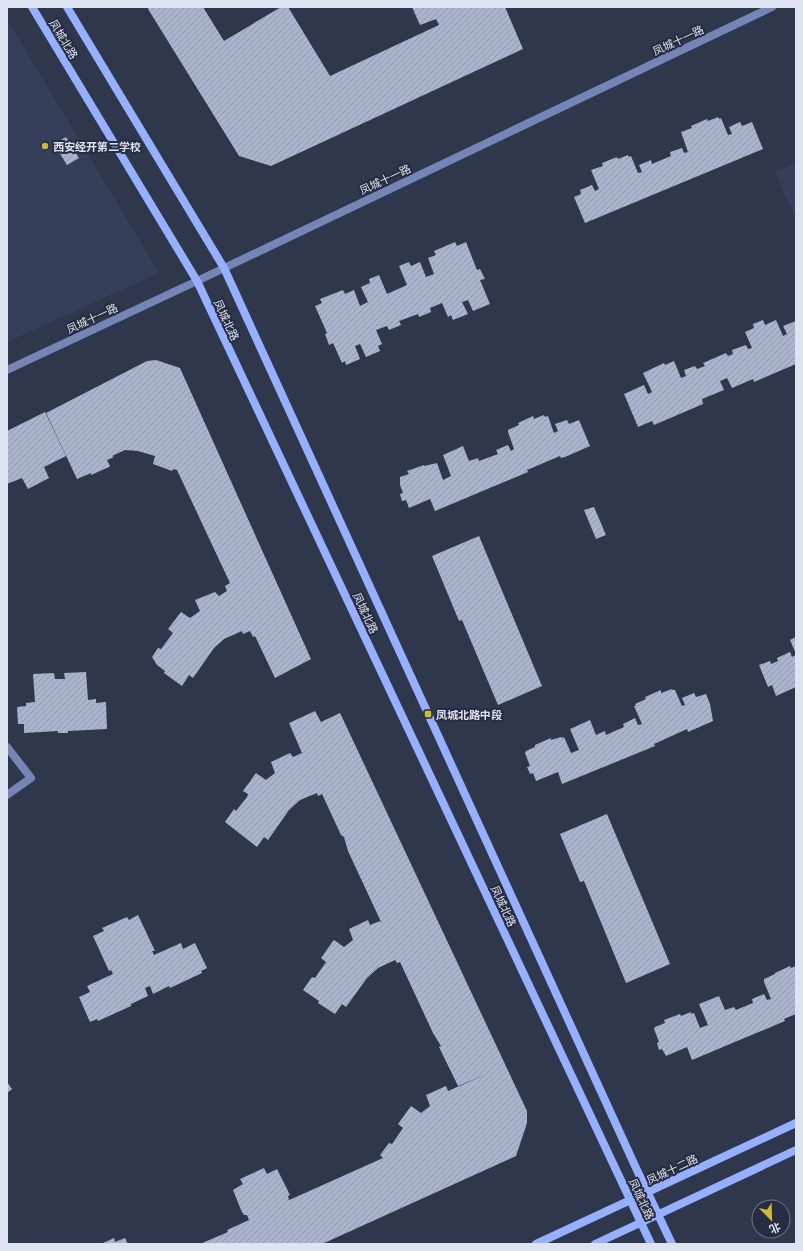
<svg xmlns="http://www.w3.org/2000/svg" width="803" height="1251" viewBox="0 0 803 1251" font-family="'Noto Serif','Noto Sans SC',serif">
	<style>
		.built { fill: #363f5a }
		.building { fill: url(#building-hatch) }
		.lines { fill: none; stroke-linecap: round; stroke-linejoin: round }
		.minor { stroke: #7485b6; stroke-width: 8 }
		.tertiary { stroke: #7485b6; stroke-width: 8 }
		.secondary { stroke: #96afff; stroke-width: 8 }
		.poi-dot { fill: #cfb837; stroke: #262c41; stroke-width: 1.5 }
		.labels { text-anchor: middle; dominant-baseline: central; stroke-width: 4; stroke-linejoin: round; paint-order: stroke }
		.street-label { font-size: 11px; fill: #dee3f1; stroke: #262c41 }
		.poi-label { font-size: 11px; font-weight: bold; fill: #dee3f1; stroke: #262c41; text-anchor: start }
	</style>
	<defs>
		<pattern id="building-hatch" width="6" height="6" patternUnits="userSpaceOnUse"><rect width="6" height="6" fill="#aab4ce"/><path d="M-1 1l2-2M0 6l6-6M5 7l2-2" fill="none" stroke="#9098ac"/></pattern>
	</defs>
	<rect width="100%" height="100%" fill="#2f374c"/>
	<!-- built -->
	<g class="built">
		<path d="M7,19L159,273L7,342Z"/>
		<path d="M796,163V221L775,172Z"/>
	</g>
	<!-- building -->
	<g class="building">
		<path d="M149,7H203L224,41L281,7H288L330,76L439,25L436,19L420,25L412,7H505L523,49L271,166L239,156L148,9Z"/>
		<path d="M718,117L719,119L721,118L728,135L732,134L729,127L740,122L742,126L752,122L763,149L585,223L574,197L581,194L580,190L592,185L595,191L599,189L591,170L603,166L602,163L617,157L618,159L628,155L629,157L631,156L638,173L642,172L639,165L651,160L652,164L671,156L670,152L682,148L684,153L688,152L681,132L692,128L691,126L707,119L708,121Z"/>
		<path d="M66,137L79,158L67,165L54,144Z"/>
		<path d="M455,242L457,246L466,242L477,270L480,269L485,279L480,280L490,304L473,311L468,300L462,302L468,314L453,320L451,315L448,317L442,303L430,308L431,312L419,317L418,314L399,321L401,325L389,330L387,326L376,330L382,344L378,346L380,351L366,357L360,344L355,346L360,359L346,365L345,361L342,363L333,343L329,345L325,334L327,333L315,306L322,303L320,299L343,290L345,294L354,290L360,306L368,302L361,287L370,283L369,279L379,275L387,294L407,285L399,266L409,262L411,266L420,262L426,277L434,274L428,258L436,255L434,251Z"/>
		<path d="M763,320L765,325L776,320L783,336L787,334L783,326L796,321V364L754,382L753,379L732,388L727,378L720,381L724,390L702,399L703,404L654,425L652,421L638,427L624,394L644,385L648,394L652,392L643,373L664,363L665,365L674,361L681,378L686,376L684,370L695,366L697,369L705,366L703,363L726,353L728,356L733,354L732,350L746,345L748,349L752,348L745,332L754,328L753,324Z"/>
		<path d="M156,360L180,368L311,659L275,678L255,636L253,637L250,631L243,634L242,631L224,639L214,648L193,678L189,675L182,686L164,673L165,671L157,665L152,657L158,648L161,649L173,633L168,629L181,612L190,618L200,611L195,600L215,592L219,596L227,591L225,586L230,583L177,470L174,469L172,471L153,464L155,456L138,451L125,450L112,456L114,457L107,460L110,466L109,467L91,475V473L77,479L46,413L147,361Z"/>
		<path d="M45,412L66,456L44,467L49,478L28,489L22,478L7,484V431Z"/>
		<path d="M544,415L545,417L548,416L554,433L558,431L555,424L567,420L569,424L579,420L590,446L565,457L561,458L560,456L527,470L528,472L435,511L430,499L409,508L406,500L402,501L400,494L403,493L400,485V477L409,474L407,471L424,465V466L437,463L443,480L451,476L443,455L463,446L469,461L478,458L479,461L498,454L496,450L508,445L511,451L514,449L508,432V430L519,425L518,423L533,416L534,419Z"/>
		<path d="M594,507L606,535L596,539L584,510Z"/>
		<path d="M479,536L542,686L498,705L462,620L459,621L432,556Z"/>
		<path d="M796,637V654L790,640Z"/>
		<path d="M790,652L792,657L796,655V687L776,696L772,685L768,687L759,665L770,661L771,664L778,661L777,658Z"/>
		<path d="M86,672L88,700L96,699V703L106,702L107,729L68,731V733H58V731L24,733V724H18L17,707L26,706V703L35,702L33,674L54,673L55,679H65L64,673Z"/>
		<path d="M672,689L673,690H675L682,706L685,705L682,698L694,693L696,697L706,694L710,704L713,721L688,732L687,729L654,744L655,746L562,784L558,772L536,781L533,773L530,774L527,767L530,766L525,753L526,751L535,747V745L551,738V740L561,737L562,738L564,737L571,753L579,750L570,729L590,720L596,735L605,731L606,735L624,727L623,724L635,718L638,725L642,724L634,706H636L635,704L646,699L645,697L661,690V693Z"/>
		<path d="M315,711L321,722L340,713L341,715L527,1111V1123L516,1156L322,1244H200L228,1232L227,1230L249,1220L247,1215H244L241,1210L233,1190L243,1184L240,1179L264,1168L267,1174L277,1169L290,1195L288,1196L289,1200L296,1197L383,1158L380,1155L389,1143L392,1144L403,1128L398,1124L411,1106L421,1113L430,1106L426,1095L446,1086L448,1091L487,1074L458,1086L439,1047L441,1046L433,1033L400,962L397,963L395,960L378,968L367,978L346,1007L342,1004L335,1014L318,1003L319,1001L303,990L312,977L315,978L326,962L321,958L333,941L334,940L344,947L353,940L349,929L368,920L370,925L380,921L382,924L348,851L344,837L341,835L322,794L318,796L317,793L300,800L289,810L268,840L264,837L257,847L225,822L234,809L236,811L247,797L248,794L243,791L256,773L266,780L275,773L271,762L290,753L293,757L302,753L289,723Z"/>
		<path d="M607,814L670,964L626,983L584,881L580,882L560,834Z"/>
		<path d="M138,915L155,951H152L154,955L181,943L183,949L195,943L207,968L201,971L202,973L170,988L169,986L153,994L150,986L145,988L148,996L131,1004V1006L98,1021L97,1019L90,1022L79,997L90,992L87,986L113,974L111,970L109,971L93,936L104,931L102,928L127,917L129,920Z"/>
		<path d="M790,966L791,968L796,966V1014L784,1019L785,1021L692,1060L687,1047L666,1056L662,1049L659,1050L657,1043L659,1042L654,1029L655,1027L665,1023L664,1020L680,1014L681,1016L691,1012V1014L694,1013L700,1028L708,1025L699,1004L719,996L725,1010L734,1007L736,1010L753,1003L752,999L764,994L767,1000L771,999L764,982V979L775,974V973Z"/>
		<path d="M7,1082L12,1089L7,1093Z"/>
		<path d="M114,1238L115,1242L125,1238L128,1244H101Z"/>
	</g>
	<g class="lines">
		<!-- minor -->
		<path class="minor" d="M7,747L31,778L7,795"/>
		<!-- tertiary -->
		<path class="tertiary" d="M7,370L197,281L772,7"/>
		<!-- secondary -->
		<g class="secondary">
			<path d="M32,7L197,281L651,1244"/>
			<path d="M67,7L224,268L636,1168L672,1244"/>
			<path d="M536,1244L796,1123"/>
			<path d="M595,1244L796,1150"/>
		</g>
	</g>
	<!-- markers -->
	<g class="poi-dot">
		<circle cx="45" cy="146" r="4"/>
		<rect x="424" y="710" width="8" height="8" rx="2"/>
	</g>
	<g class="labels">
		<!-- street labels -->
		<g class="street-label">
			<text transform="translate(64 39) rotate(59)">凤城北路</text>
			<text transform="translate(678 40) rotate(-25)">凤城十一路</text>
			<text transform="translate(385 179) rotate(-25)">凤城十一路</text>
			<text transform="translate(92 318) rotate(-25)">凤城十一路</text>
			<text transform="translate(227 320) rotate(65)">凤城北路</text>
			<text transform="translate(366 613) rotate(65)">凤城北路</text>
			<text transform="translate(504 906) rotate(65)">凤城北路</text>
			<text transform="translate(672 1169) rotate(-25)">凤城十二路</text>
			<text transform="translate(642 1199) rotate(65)">凤城北路</text>
		</g>
		<!-- poi labels -->
		<g class="poi-label">
			<text x="53" y="146">西安经开第二学校</text>
			<text x="436" y="714">凤城北路中段</text>
		</g>
	</g>
	<!-- border -->
	<rect width="803" height="1251" fill="none" stroke="#dee3f1" stroke-width="16"/>
	<!-- north arrow -->
	<g transform="translate(771 1219) rotate(157)"><circle r="19" fill="#262c41" stroke="#707587"/>
	<path d="M0-3L7 15L0 10L-7 15Z" fill="#cfb837"/>
	<text y="-6" font-size="11" font-weight="bold" text-anchor="middle" fill="#dee3f1">北</text>
	</g>
</svg>
